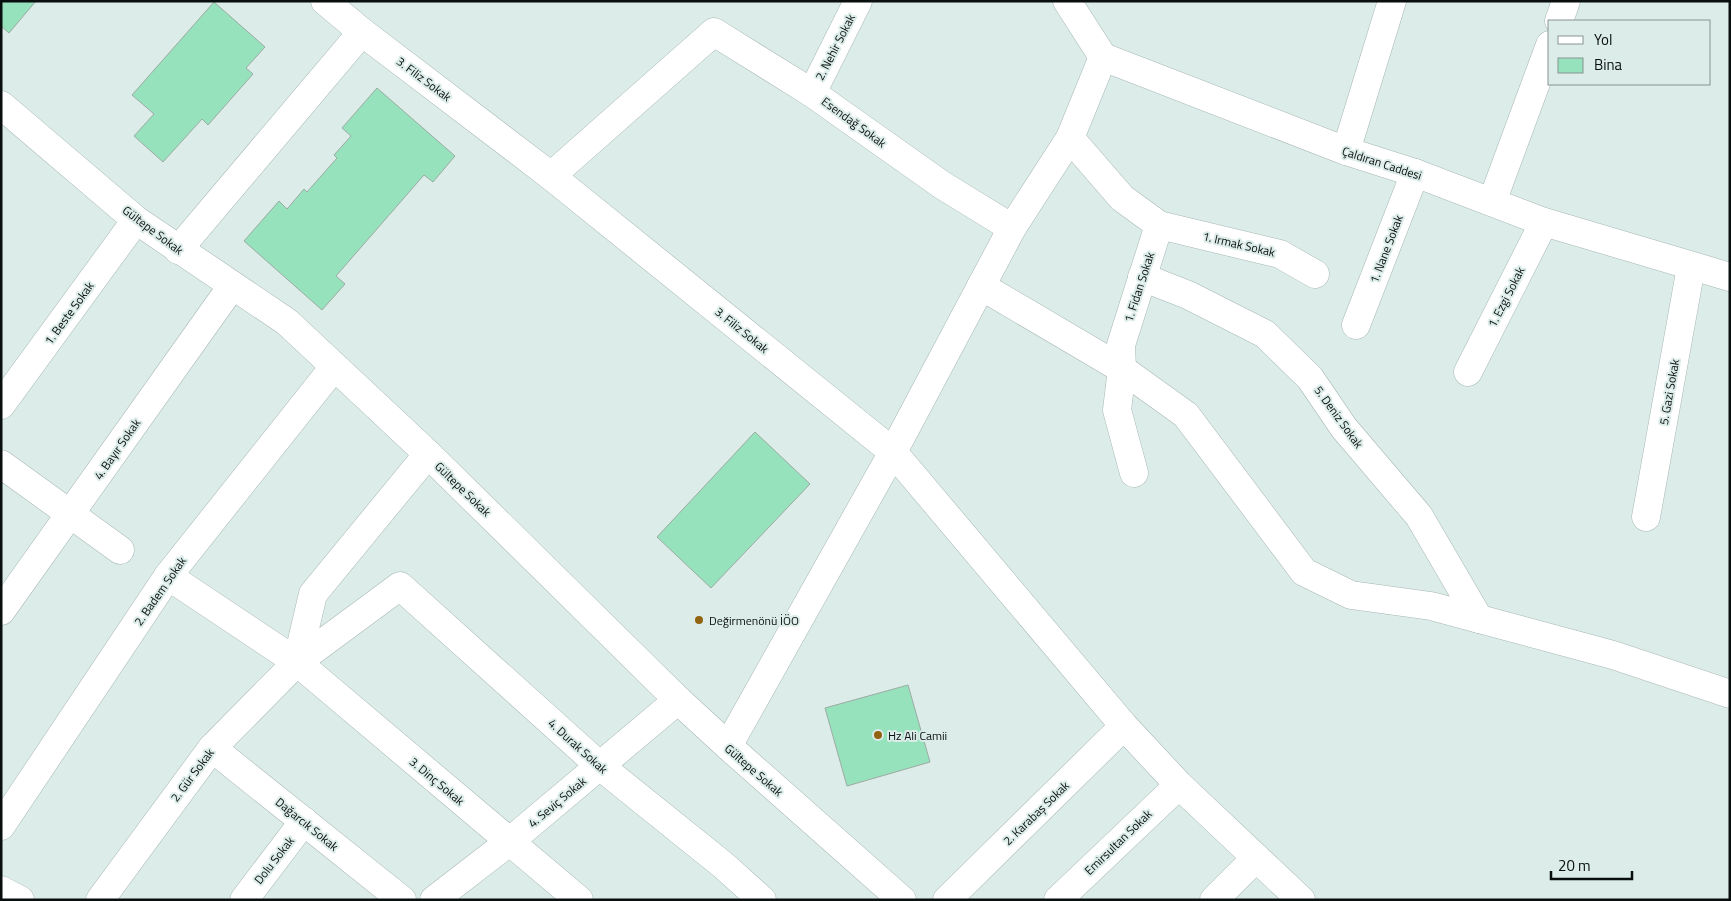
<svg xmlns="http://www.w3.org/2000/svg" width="1731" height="901" viewBox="0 0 1731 901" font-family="'Titillium Web',sans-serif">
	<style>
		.building { fill: #96e2bd; stroke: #9daaa3 }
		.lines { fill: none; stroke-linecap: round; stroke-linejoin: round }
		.minor-casing { stroke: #a7b7b4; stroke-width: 29 }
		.minor { stroke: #fff; stroke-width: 28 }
		.poi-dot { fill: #926310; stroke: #dbece9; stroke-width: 2 }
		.labels { text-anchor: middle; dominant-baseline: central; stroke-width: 4; stroke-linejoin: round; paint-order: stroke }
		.street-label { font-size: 12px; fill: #090e0e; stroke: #dbece9 }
		.poi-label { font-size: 12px; fill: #090e0e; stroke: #dbece9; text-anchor: start }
	</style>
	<rect width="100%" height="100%" fill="#dbece9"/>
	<!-- building -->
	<g class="building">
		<path d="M1,1H36L9,33L1,26Z"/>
		<path d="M214,2L265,47L246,68L253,74L208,125L202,119L163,162L134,136L154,114L132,95Z"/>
		<path d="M377,88L455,156L433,182L424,175L336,276L345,284L322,310L244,241L279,201L287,209L304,189L307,192L337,158L334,155L351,136L342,128Z"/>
		<path d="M755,432L810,484L711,588L657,537Z"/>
		<path d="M908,685L930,762L847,786L825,708Z"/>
	</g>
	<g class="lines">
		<defs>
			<g id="minor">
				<path d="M325,1L362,32L551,176L893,452L728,746"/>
				<path d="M1067,1L1103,57L1346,151L1415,173L1544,222L1730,277"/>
				<path d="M1559,21L1566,1"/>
				<path d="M812,93L858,1"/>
				<path d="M1,105L136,220L287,322L428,454L678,700L728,746L902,900"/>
				<path d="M1070,138L1122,198L1159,225L1121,345L1122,369L1117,410L1134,473"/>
				<path d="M1346,151L1392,1"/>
				<path d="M551,176L714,32L812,93L942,185L1012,228L1070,138L1103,57"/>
				<path d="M1492,202L1550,45"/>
				<path d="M1159,225L1280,254L1315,274"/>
				<path d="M1012,228L893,452L1124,726L1179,785L1301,900"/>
				<path d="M178,250L362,32"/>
				<path d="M1142,277L1188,295L1265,334L1310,378L1344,428L1419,516L1479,619"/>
				<path d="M981,286L1122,369L1186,415L1304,572L1351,595L1431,606L1613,655L1730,694"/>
				<path d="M1356,325L1415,173"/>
				<path d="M1468,372L1544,222"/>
				<path d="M1,405L136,220"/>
				<path d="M1,464L120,550"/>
				<path d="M1646,517L1691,267"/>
				<path d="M168,576L297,662L579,900"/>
				<path d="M1,611L232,286"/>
				<path d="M297,662L313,594L428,454"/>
				<path d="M212,748L402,900"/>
				<path d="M1,826L168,576L334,367"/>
				<path d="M1,890L20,900"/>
				<path d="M100,900L212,748L297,662L400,586L600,766L723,865L762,900"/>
				<path d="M244,900L304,821"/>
				<path d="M434,900L509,842L678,700"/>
				<path d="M947,900L1124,726"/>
				<path d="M1058,900L1179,785"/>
				<path d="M1214,900L1256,858"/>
			</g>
		</defs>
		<!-- minor casing -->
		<use href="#minor" class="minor-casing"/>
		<!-- minor -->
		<use href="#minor" class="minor"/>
	</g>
	<!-- markers -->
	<g class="poi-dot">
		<circle cx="699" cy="620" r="5"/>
		<circle cx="878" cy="735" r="5"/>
	</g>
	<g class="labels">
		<!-- street labels -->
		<g class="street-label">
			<text transform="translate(835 47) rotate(-63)">2. Nehir Sokak</text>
			<text transform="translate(424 79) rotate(37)">3. Filiz Sokak</text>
			<text transform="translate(854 122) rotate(36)">Esendağ Sokak</text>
			<text transform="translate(1382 163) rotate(18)">Çaldıran Caddesi</text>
			<text transform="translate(153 230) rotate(37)">Gültepe Sokak</text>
			<text transform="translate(1239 244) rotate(13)">1. Irmak Sokak</text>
			<text transform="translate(1386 249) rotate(-69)">1. Nane Sokak</text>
			<text transform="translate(1139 287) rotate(-72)">1. Fidan Sokak</text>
			<text transform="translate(1506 297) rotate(-63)">1. Ezgi Sokak</text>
			<text transform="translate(69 313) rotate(-54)">1. Beste Sokak</text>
			<text transform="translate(742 330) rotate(39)">3. Filiz Sokak</text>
			<text transform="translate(1669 392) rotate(-80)">5. Gazi Sokak</text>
			<text transform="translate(1339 417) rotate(54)">5. Deniz Sokak</text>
			<text transform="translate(117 449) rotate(-55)">4. Bayır Sokak</text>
			<text transform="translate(463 489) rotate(44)">Gültepe Sokak</text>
			<text transform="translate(160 591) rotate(-55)">2. Badem Sokak</text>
			<text transform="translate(578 746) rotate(42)">4. Durak Sokak</text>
			<text transform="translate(754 770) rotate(41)">Gültepe Sokak</text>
			<text transform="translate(192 775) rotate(-53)">2. Gür Sokak</text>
			<text transform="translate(437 781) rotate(40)">3. Dinç Sokak</text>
			<text transform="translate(557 802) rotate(-40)">4. Seviç Sokak</text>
			<text transform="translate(1036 813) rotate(-44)">2. Karabaş Sokak</text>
			<text transform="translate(307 824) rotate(39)">Dağarcık Sokak</text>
			<text transform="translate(1118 842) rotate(-44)">Emirsultan Sokak</text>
			<text transform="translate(274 860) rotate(-52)">Dolu Sokak</text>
		</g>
		<!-- poi labels -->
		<g class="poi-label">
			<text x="709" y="620">Değirmenönü İÖO</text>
			<text x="888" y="735">Hz Ali Camii</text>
		</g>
	</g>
	<!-- border -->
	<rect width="1731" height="901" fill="none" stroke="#090e0e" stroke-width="5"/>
	<!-- legend -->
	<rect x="1548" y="20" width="162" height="65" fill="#dbece9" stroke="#879391"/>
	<rect x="1558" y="36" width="25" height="8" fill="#ffffff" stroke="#879391"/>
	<text x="1594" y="45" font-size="15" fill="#090e0e">Yol</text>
	<rect x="1558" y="58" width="25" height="15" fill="#96e2bd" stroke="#879391"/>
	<text x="1594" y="70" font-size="15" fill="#090e0e">Bina</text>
	<!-- scale -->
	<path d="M1551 871v8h81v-8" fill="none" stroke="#090e0e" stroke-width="2.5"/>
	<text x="1558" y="871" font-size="15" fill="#090e0e" stroke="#dbece9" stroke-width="4" paint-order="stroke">20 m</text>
</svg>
